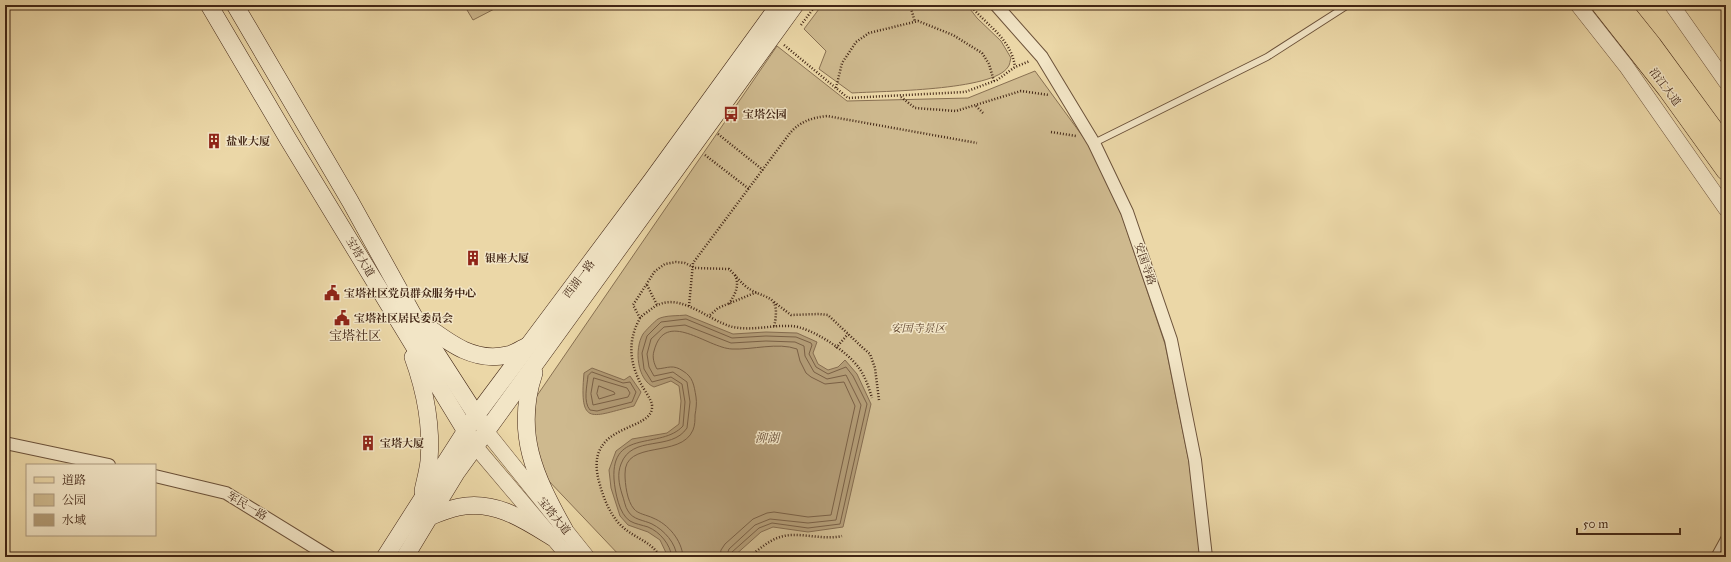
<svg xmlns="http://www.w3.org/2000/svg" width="1731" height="562" viewBox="0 0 1731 562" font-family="'IM FELL Great Primer','Noto Serif SC',serif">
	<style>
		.green { fill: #ceb98e; stroke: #887052 }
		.water { fill: #b29b75; stroke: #856c4f }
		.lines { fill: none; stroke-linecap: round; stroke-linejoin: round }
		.shore { stroke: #7a6045; stroke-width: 1 }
		.service-casing { stroke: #6c523a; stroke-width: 8 }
		.minor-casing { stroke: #6c523a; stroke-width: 14 }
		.tertiary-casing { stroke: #6c523a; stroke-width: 16 }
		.secondary-casing { stroke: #422615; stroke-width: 18 }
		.primary-casing { stroke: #422615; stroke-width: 20 }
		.path { stroke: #422615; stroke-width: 2.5; stroke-dasharray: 1 2; stroke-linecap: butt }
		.service { stroke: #f2e5c6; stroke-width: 6 }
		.minor { stroke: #f2e5c6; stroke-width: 12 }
		.tertiary { stroke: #f2e5c6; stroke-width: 15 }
		.secondary { stroke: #f2e5c6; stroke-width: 17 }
		.primary { stroke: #ebd7a7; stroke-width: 19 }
		.labels { text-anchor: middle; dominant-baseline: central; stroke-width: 3; stroke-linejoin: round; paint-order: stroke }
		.street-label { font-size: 11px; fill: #422615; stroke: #f2e5c6 }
		.poi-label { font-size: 11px; font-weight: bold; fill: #422615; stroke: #f2e5c6; text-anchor: start }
		.park-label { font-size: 11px; font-style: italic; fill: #5e432d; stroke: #f2e5c6 }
		.water-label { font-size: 12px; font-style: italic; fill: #644932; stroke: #f2e5c6 }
		.quarter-label { font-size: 13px; fill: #422615; stroke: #f2e5c6 }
	</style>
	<rect width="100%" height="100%" fill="#ebd7a7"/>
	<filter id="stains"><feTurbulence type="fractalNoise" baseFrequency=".005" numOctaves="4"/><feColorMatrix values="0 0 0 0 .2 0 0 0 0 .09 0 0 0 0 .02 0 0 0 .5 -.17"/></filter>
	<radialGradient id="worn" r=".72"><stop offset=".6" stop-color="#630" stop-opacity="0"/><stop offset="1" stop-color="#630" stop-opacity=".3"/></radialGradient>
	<!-- green -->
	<g class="green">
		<path d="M464,5H502L473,20Z"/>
		<path d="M822,5H967L977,18L1001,41L1011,58C1010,60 1010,65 1008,67C993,91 881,91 852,93L819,69L826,51L804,29Z"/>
		<path d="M777,46L847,101L968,98L1035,71L1089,145L1122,216L1165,344L1189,462L1201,557H621L546,478L533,436L534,400Z"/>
	</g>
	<!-- water -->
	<g class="water">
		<path d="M686,315L733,334L766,332L797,333L817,342L813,353L818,364L828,370L838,367L845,360L857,374L871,404L843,527L808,532L773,527L761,532L733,557H668L660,540L648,532L628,525L620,516L611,488L609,470L616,451L632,439L667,433L679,424L681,401L679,386L671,381L654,387C637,380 634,349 643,334C646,330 654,322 658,319C665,315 679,316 686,315Z"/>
		<path d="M592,368L624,380L630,376L641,392L634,406C592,416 579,428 584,373Z"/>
	</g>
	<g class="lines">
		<!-- shore -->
		<g class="shore">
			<path d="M592,372L623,383L630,382L636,392L632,402L597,411L590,410C583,402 587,386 588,376Z"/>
			<path d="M594,378L627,388L630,393L628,397L593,405L591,394Z"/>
			<path d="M599,386L614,392L615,394L599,399L597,394Z"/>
			<path d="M672,557C670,544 660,532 648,527C642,525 635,524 630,521C619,514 615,492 614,479C611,428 661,450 683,426L685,402L682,384L671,377L652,382L644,369L642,353L647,336L661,322L686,319L732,338L766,336L796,337L811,343L812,345L809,354L816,367L828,374L846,367L853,376L867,404L840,524L808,528L772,523L759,528L732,552L731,557"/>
			<path d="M677,557C676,543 664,530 652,524C644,520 633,520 628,511C625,507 624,499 622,494C619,484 617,474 621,464C632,434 671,452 687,428L690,402L687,382L673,372L654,376L649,367L647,354L651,339L664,327L685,325L731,343L766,341L795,342L804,346L805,356L814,372L827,379L846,375L861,405L836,520L808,523L770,519L755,525L729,549L726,557"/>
			<path d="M683,557C682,540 668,524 653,518C647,515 638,514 634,509C627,501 625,484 625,474C624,439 681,459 693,430C695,425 695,420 695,415C696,409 697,403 696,397C694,385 693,377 683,371C673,364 668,368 657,369C654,364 652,357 654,351C665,308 707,348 732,349C752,350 778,342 797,349L800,361L806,373L811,377L825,384L844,382L855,406L831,515L808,517L774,512L767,513L753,519L725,544L721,550L720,557"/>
		</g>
		<defs>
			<g id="service">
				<path d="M1094,143L1267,57L1348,5"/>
				<path d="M1714,557L1726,535"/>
			</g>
			<g id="minor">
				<path d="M996,5L1042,57L1094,143L1127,212L1171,340L1195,460L1206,557"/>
				<path d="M5,443L109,465"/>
				<path d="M155,476L226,493L330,557"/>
			</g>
			<g id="tertiary">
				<path d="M1578,5L1626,66L1726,209"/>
				<path d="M1672,5L1726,82"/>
				<path d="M486,431L587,557"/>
				<path d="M475,446L569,557"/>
			</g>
			<g id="secondary">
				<path d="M209,5L288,139L470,438"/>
				<path d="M235,5L350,201L422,331L482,424"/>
				<path d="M421,322C447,341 473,363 507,355C514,354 521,349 527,346"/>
				<path d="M413,357C425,390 432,425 429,461C428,471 425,481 423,491"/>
				<path d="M534,373C514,433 535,477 564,529"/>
				<path d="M429,517C439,513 449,509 459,507C495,500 523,519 552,537"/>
				<path d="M385,557L472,421L652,180L779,5"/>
				<path d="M405,557L456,473L795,5"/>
			</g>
			<g id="primary">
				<path d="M1601,5L1667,89L1726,171"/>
				<path d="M1620,5L1652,45L1726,146"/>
			</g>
		</defs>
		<!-- service casing -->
		<use href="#service" class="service-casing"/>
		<!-- minor casing -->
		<use href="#minor" class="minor-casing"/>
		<!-- tertiary casing -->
		<use href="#tertiary" class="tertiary-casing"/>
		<!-- secondary casing -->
		<use href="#secondary" class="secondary-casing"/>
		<!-- primary casing -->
		<use href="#primary" class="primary-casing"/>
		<!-- path -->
		<g class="path">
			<path d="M910,5L915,22"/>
			<path d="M970,5C987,26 1011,38 1015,67"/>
			<path d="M801,25L816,5"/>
			<path d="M784,45L848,98L965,92L997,80L1015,67L1030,61"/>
			<path d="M836,88L842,63L856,42L869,33L918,21L953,35L982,53L989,64L994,81"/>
			<path d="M901,97L915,108L956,111L1021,91L1049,95"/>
			<path d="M976,106L983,113"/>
			<path d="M1051,132L1076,136"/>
			<path d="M718,134L763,170"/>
			<path d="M705,155L749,189"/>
			<path d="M647,285L657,305"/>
			<path d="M774,302L791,315L819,314L828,315L863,348L870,354L875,368L879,400"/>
			<path d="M729,304C735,294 740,286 735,275"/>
			<path d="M689,306L693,263L790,133C801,121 811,118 827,116L977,143"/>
			<path d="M710,315L718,308L757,292"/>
			<path d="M640,318L633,305L655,271L665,264L676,262L685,263L695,268L729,269C734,274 739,280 744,285C764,302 782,290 774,327"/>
			<path d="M836,348L848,334"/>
			<path d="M660,557C652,542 637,539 625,529C612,519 604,500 600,485C580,420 655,434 652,405C651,399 645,391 642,386C630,364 627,343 639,320C641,316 646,313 650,310C677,287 707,321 733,327C753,331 771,325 791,326C811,327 847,351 859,368C865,376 869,388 872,398"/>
			<path d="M749,557C757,551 767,542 777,538C797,530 821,541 842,536"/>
		</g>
		<!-- service -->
		<use href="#service" class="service"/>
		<!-- minor -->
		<use href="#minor" class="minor"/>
		<!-- tertiary -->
		<use href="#tertiary" class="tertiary"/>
		<!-- secondary -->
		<use href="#secondary" class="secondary"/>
		<!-- primary -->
		<use href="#primary" class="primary"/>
	</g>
	<!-- icons -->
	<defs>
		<symbol id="bus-bare" viewBox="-9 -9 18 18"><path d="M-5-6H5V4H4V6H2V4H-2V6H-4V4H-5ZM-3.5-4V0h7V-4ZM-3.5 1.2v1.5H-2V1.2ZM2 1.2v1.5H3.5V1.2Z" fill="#8f2418" stroke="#f2e5c6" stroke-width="2.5" paint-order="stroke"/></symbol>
		<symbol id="building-bare" viewBox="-9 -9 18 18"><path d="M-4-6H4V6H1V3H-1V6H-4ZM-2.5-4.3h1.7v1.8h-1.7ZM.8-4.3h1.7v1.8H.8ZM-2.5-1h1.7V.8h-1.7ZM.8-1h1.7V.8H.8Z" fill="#8f2418" stroke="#f2e5c6" stroke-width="2.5" paint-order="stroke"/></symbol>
		<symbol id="civic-bare" viewBox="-9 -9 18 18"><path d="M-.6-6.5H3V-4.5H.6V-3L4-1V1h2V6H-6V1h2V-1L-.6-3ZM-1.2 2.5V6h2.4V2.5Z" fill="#8f2418" stroke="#f2e5c6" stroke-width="2.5" paint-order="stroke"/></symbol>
	</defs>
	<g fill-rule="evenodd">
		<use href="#bus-bare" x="720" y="103" width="22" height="22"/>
		<use href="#building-bare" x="203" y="130" width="22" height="22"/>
		<use href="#building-bare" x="462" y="247" width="22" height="22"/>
		<use href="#civic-bare" x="321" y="282" width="22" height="22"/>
		<use href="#civic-bare" x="331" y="307" width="22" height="22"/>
		<use href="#building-bare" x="357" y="432" width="22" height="22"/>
	</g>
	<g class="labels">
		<!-- street labels -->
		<g class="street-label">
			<text transform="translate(1665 87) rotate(53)">沿江大道</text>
			<text transform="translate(360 257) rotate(59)">宝塔大道</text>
			<text transform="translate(1145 264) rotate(71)">安国寺路</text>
			<text transform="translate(579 279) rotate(-53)">西湖一路</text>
			<text transform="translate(247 506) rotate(31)">军民一路</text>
			<text transform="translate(554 516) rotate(51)">宝塔大道</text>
		</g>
		<!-- poi labels -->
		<g class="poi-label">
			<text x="743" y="114">宝塔公园</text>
			<text x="226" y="141">盐业大厦</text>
			<text x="485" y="258">银座大厦</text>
			<text x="344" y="293">宝塔社区党员群众服务中心</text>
			<text x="354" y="318">宝塔社区居民委员会</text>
			<text x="380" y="443">宝塔大厦</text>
		</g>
		<!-- park labels -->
		<g class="park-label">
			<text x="918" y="328">安国寺景区</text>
		</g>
		<!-- water labels -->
		<g class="water-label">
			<text x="767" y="438">泖湖</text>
		</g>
		<!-- quarter labels -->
		<g class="quarter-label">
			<text x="355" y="336">宝塔社区</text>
		</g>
	</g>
	<!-- margin -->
	<rect width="1731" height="562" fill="none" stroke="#ebd7a7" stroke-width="20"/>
	<rect x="6" y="6" width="1719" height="550" fill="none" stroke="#422615" stroke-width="2"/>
	<rect x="10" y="10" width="1711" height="542" fill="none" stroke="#422615"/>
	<!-- legend -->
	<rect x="26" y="464" width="130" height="72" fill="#f2e5c6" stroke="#ac997f"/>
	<rect x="34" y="477" width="20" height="6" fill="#ebd7a7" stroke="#ac997f"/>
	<text x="62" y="484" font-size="12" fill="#422615">道路</text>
	<rect x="34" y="494" width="20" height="12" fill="#ceb98e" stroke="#ac997f"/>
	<text x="62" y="504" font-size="12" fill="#422615">公园</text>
	<rect x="34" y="514" width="20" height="12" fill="#b29b75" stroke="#ac997f"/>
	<text x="62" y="524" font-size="12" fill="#422615">水域</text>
	<!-- scale -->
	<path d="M1577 528v6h103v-6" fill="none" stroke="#422615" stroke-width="2"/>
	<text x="1583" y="528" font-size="12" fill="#422615" stroke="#f2e5c6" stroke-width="3" paint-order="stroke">50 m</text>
	<rect width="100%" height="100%" filter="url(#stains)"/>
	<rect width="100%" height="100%" fill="url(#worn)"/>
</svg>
